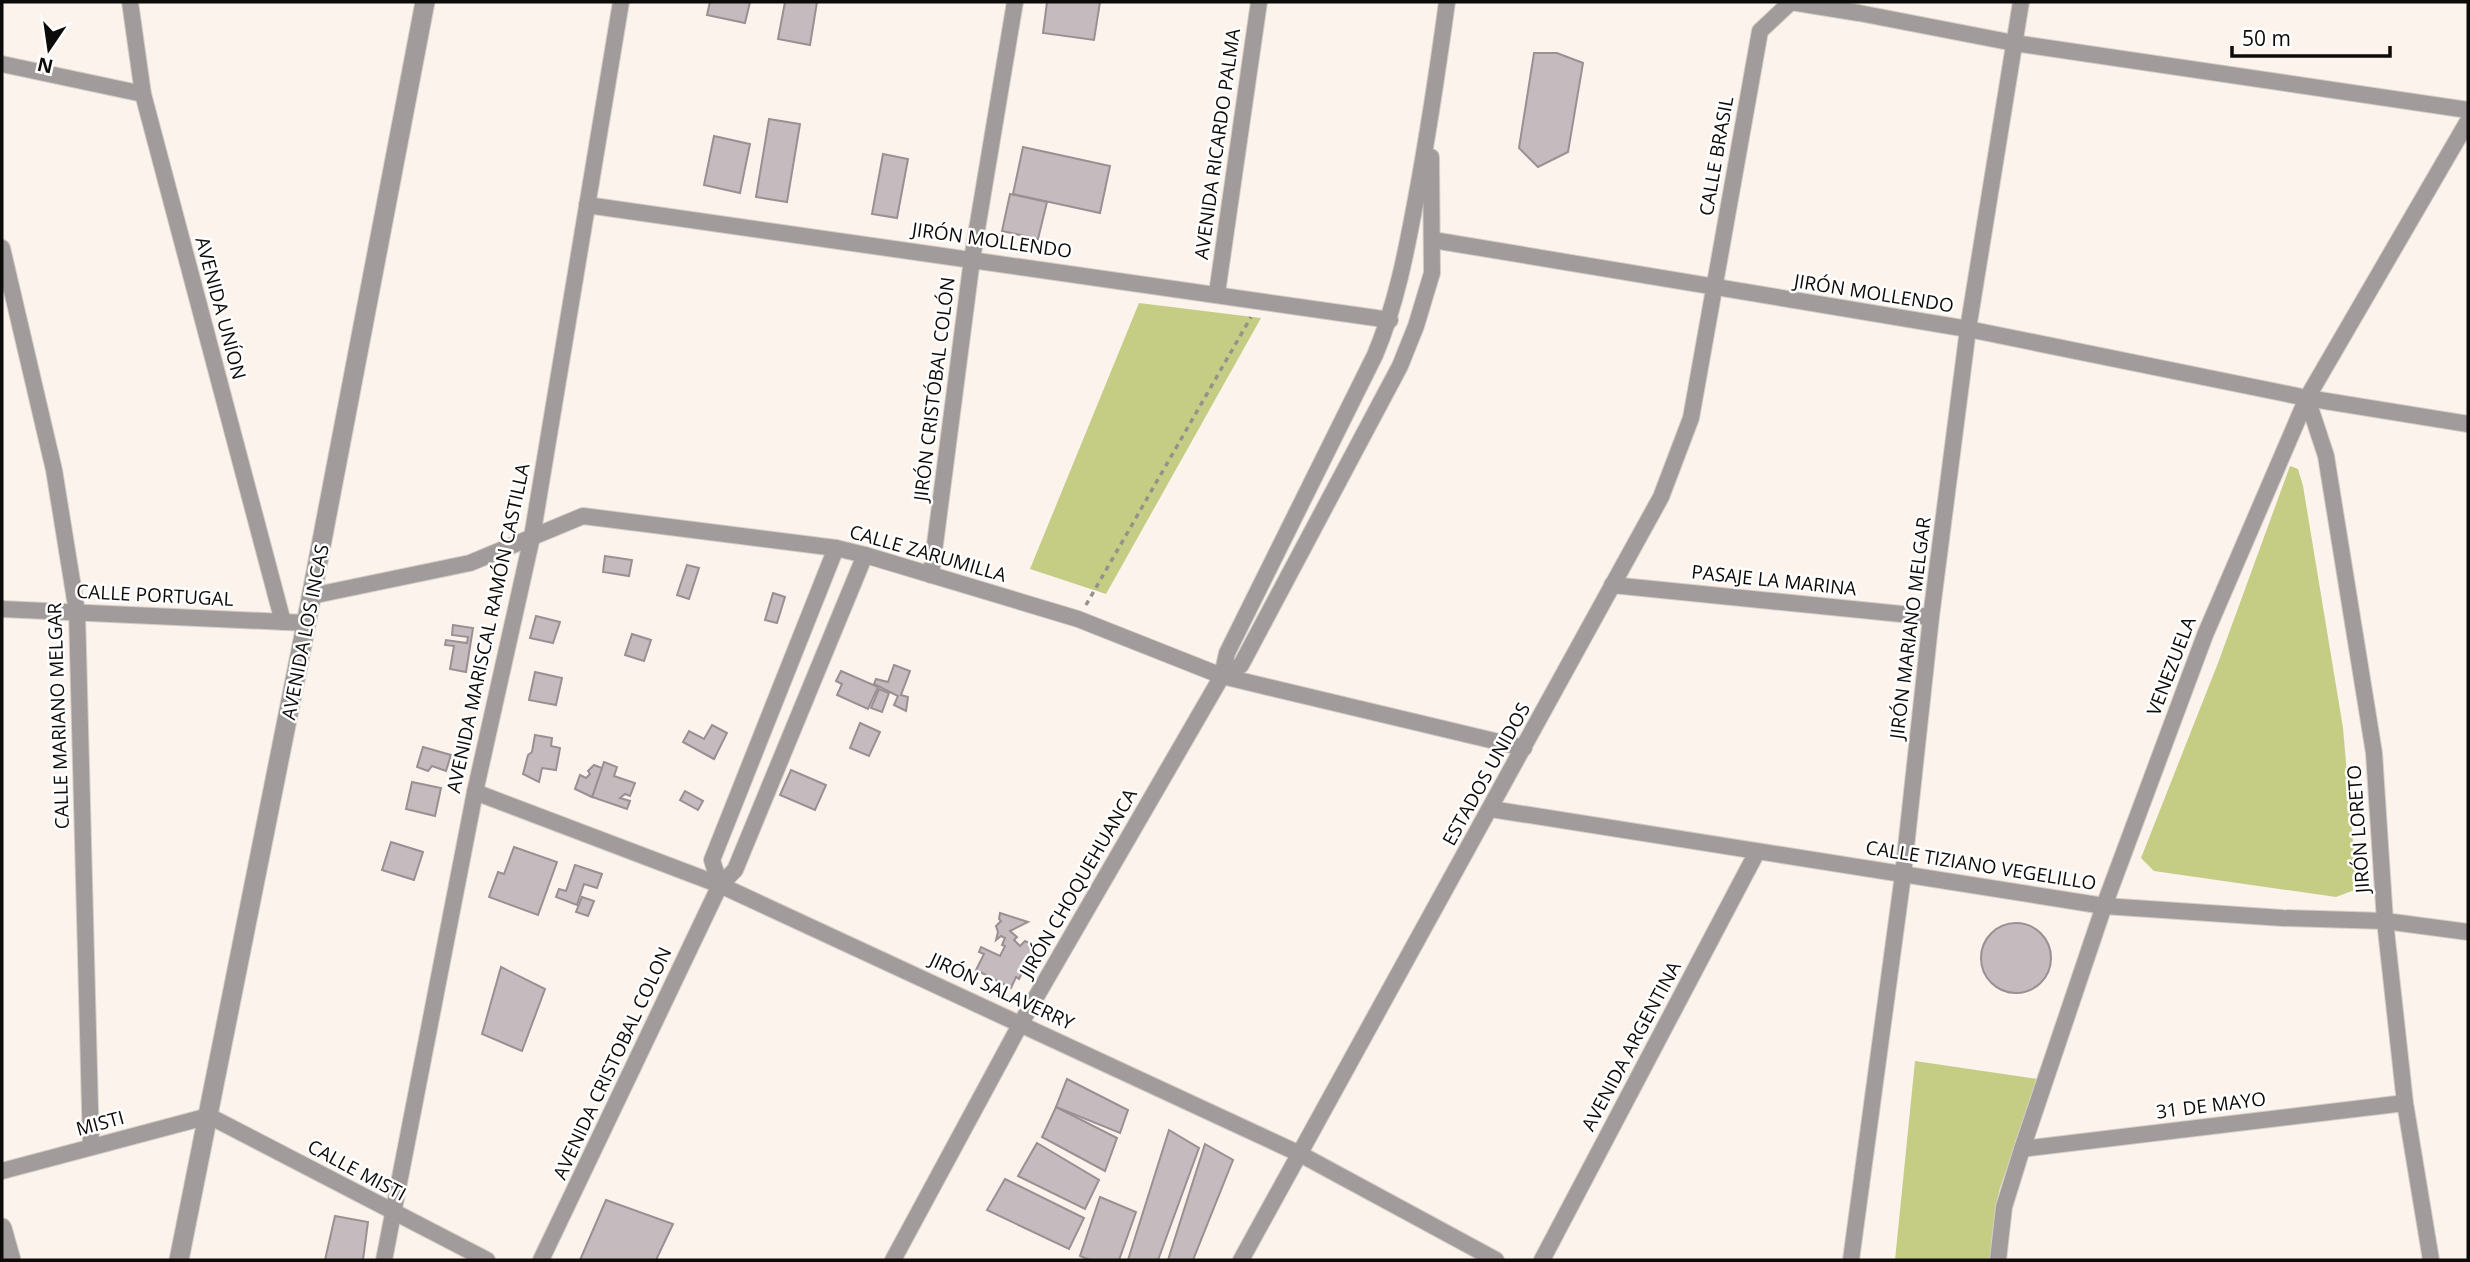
<svg xmlns="http://www.w3.org/2000/svg" width="2470" height="1262" viewBox="0 0 2470 1262" font-family="'Open Sans',sans-serif">
	<style>
		.green { fill: #c5cd84 }
		.building { fill: #c5babe; stroke: #999093; stroke-width: 2 }
		.lines { fill: none; stroke-linecap: round; stroke-linejoin: round }
		.minor-casing { stroke: #d5cec8; stroke-width: 18 }
		.tertiary-casing { stroke: #d5cec8; stroke-width: 21 }
		.path { stroke: #97918c; stroke-width: 3.5; stroke-dasharray: 5 5; stroke-linecap: butt }
		.minor { stroke: #a19c9b; stroke-width: 16 }
		.tertiary { stroke: #a19c9b; stroke-width: 19 }
		.labels { text-anchor: middle; dominant-baseline: central; stroke-width: 5; stroke-linejoin: round; paint-order: stroke }
		.street-label { font-size: 19px; fill: #0d0b09; stroke: #fff }
	</style>
	<rect width="100%" height="100%" fill="#fbf3ec"/>
	<!-- green -->
	<g class="green">
		<path d="M1139,303L1261,318L1106,594L1030,569Z"/>
		<path d="M2290,466L2298,469L2303,486L2343,728L2357,889L2336,897L2154,871L2141,858L2218,663Z"/>
		<path d="M1915,1061L2038,1079L1999,1191L1990,1260H1895Z"/>
	</g>
	<!-- building -->
	<g class="building">
		<path d="M710,2H750L745,23L707,15Z"/>
		<path d="M785,2H817L810,45L778,39Z"/>
		<path d="M1047,2H1100L1094,40L1043,33Z"/>
		<path d="M1534,53H1557L1583,63L1568,152L1538,167L1519,148Z"/>
		<path d="M769,119L800,124L787,202L756,197Z"/>
		<path d="M714,136L750,144L740,193L704,185Z"/>
		<path d="M1023,147L1110,166L1100,213L1013,194Z"/>
		<path d="M883,154L908,159L897,218L872,214Z"/>
		<path d="M1010,194L1047,202L1038,239L1002,231Z"/>
		<path d="M605,556L632,560L629,576L603,572Z"/>
		<path d="M687,565L699,568L689,599L677,595Z"/>
		<path d="M773,593L785,597L777,623L765,620Z"/>
		<path d="M536,616L560,622L553,643L530,638Z"/>
		<path d="M453,625L473,628L466,672L450,669L454,646L445,645L446,640L467,643L468,637L452,635Z"/>
		<path d="M632,634L651,640L644,661L625,655Z"/>
		<path d="M894,665L910,671L901,695L908,697L906,711L894,705L898,696L874,684L876,679L888,682Z"/>
		<path d="M841,671L878,687L868,709L837,695L842,684L836,681Z"/>
		<path d="M535,672L562,678L556,705L529,700Z"/>
		<path d="M879,689L889,693L882,712L871,708Z"/>
		<path d="M860,723L880,732L869,756L850,748Z"/>
		<path d="M712,725L727,733L714,759L683,742L689,731L704,739Z"/>
		<path d="M535,735L552,738L551,746L560,748L556,770L542,768L539,782L523,774L528,755L532,752Z"/>
		<path d="M423,747L451,755L446,771L432,766L428,771L417,767Z"/>
		<path d="M604,762L617,767L614,776L635,783L630,796L625,794L620,798L630,801L627,809L592,797Z"/>
		<path d="M594,765L602,768L592,797L575,789L580,775L586,778L590,774L588,771Z"/>
		<path d="M791,770L826,785L815,810L780,795Z"/>
		<path d="M412,782L441,788L435,816L406,809Z"/>
		<path d="M685,791L703,801L698,810L680,800Z"/>
		<path d="M391,842L423,852L414,880L382,870Z"/>
		<path d="M514,847L557,862L538,915L489,897L498,872L504,874Z"/>
		<path d="M575,865L602,874L597,888L584,884L577,905L556,897L559,889L566,891Z"/>
		<path d="M582,897L594,901L588,916L576,912Z"/>
		<path d="M1000,913L1028,922L1010,931L1017,937L1014,940L1020,946L1025,941L1035,946L1019,979L1016,977L1011,988L976,970L984,954L979,952L981,947L1000,956L1005,946L1002,945L1005,938L1001,936L996,940L998,932L996,926L1001,921L999,919Z"/>
		<circle cx="2016" cy="958" r="35"/>
		<path d="M501,967L545,989L522,1051L482,1034Z"/>
		<path d="M1067,1079L1128,1110L1120,1133L1056,1107Z"/>
		<path d="M1056,1107L1117,1138L1105,1171L1042,1137Z"/>
		<path d="M1169,1130L1199,1148L1158,1260H1128Z"/>
		<path d="M1037,1143L1099,1180L1085,1209L1018,1176Z"/>
		<path d="M1205,1144L1233,1160L1193,1260H1168Z"/>
		<path d="M1005,1179L1084,1218L1069,1249L987,1210Z"/>
		<path d="M1100,1197L1136,1212L1119,1260H1090L1080,1256Z"/>
		<path d="M606,1200L673,1224L656,1260H580Z"/>
		<path d="M335,1216L368,1222L363,1260H325Z"/>
	</g>
	<g class="lines">
		<defs>
			<g id="minor">
				<path d="M130,2L143,94L283,622"/>
				<path d="M2,64L143,94"/>
				<path d="M587,205L1390,320"/>
				<path d="M1433,240L1968,329L2307,398L2468,424"/>
				<path d="M2,248L54,470L77,612L91,1147"/>
				<path d="M1217,293L1259,2"/>
				<path d="M2307,398L2326,456L2374,753L2385,921L2405,1103L2431,1260"/>
				<path d="M931,575L972,259L1015,2"/>
				<path d="M1612,585L1931,617"/>
				<path d="M311,596L470,563L583,516L836,548L865,555L1078,619L1222,676L1524,748"/>
				<path d="M2,609L306,623"/>
				<path d="M1222,676L1241,665L1400,366L1416,326L1432,273L1431,157"/>
				<path d="M475,792L720,885L1300,1154L1496,1260"/>
				<path d="M1491,809L2104,906L2283,918L2385,921L2468,932"/>
				<path d="M720,885L712,860L836,548"/>
				<path d="M2022,1149L2405,1103"/>
				<path d="M2,1171L209,1116L487,1260"/>
				<path d="M384,1260L475,792L532,537L621,2"/>
				<path d="M541,1260L720,885L735,870L865,555"/>
				<path d="M893,1260L1021,1023L1222,676L1227,653L1375,355C1396,305 1406,253 1416,199C1428,134 1438,68 1447,2"/>
				<path d="M1241,1260L1661,497L1691,418L1760,31L1791,2L1859,13L2014,43L2468,110"/>
				<path d="M1542,1260L1757,852"/>
				<path d="M1851,1260L1903,875L1931,617L1968,329L2021,2"/>
				<path d="M1998,1260L2004,1207L2022,1149L2104,906L2205,635L2307,398L2468,121"/>
			</g>
			<g id="tertiary">
				<path d="M2,1228L11,1260"/>
				<path d="M179,1260L302,645L425,2"/>
			</g>
		</defs>
		<!-- minor casing -->
		<use href="#minor" class="minor-casing"/>
		<!-- tertiary casing -->
		<use href="#tertiary" class="tertiary-casing"/>
		<!-- path -->
		<path class="path" d="M1086,605L1251,317"/>
		<!-- minor -->
		<use href="#minor" class="minor"/>
		<!-- tertiary -->
		<use href="#tertiary" class="tertiary"/>
	</g>
	<g class="labels">
		<!-- street labels -->
		<g class="street-label">
			<text transform="translate(1217 144) rotate(-82)">AVENIDA RICARDO PALMA</text>
			<text transform="translate(1716 156) rotate(-80)">CALLE BRASIL</text>
			<text transform="translate(992 240) rotate(8)">JIRÓN MOLLENDO</text>
			<text transform="translate(1874 293) rotate(9)">JIRÓN MOLLENDO</text>
			<text transform="translate(221 308) rotate(75)">AVENIDA UNÍON</text>
			<text transform="translate(934 389) rotate(-83)">JIRÓN CRISTÓBAL COLÓN</text>
			<text transform="translate(928 553) rotate(16)">CALLE ZARUMILLA</text>
			<text transform="translate(1774 580) rotate(6)">PASAJE LA MARINA</text>
			<text transform="translate(155 595) rotate(3)">CALLE PORTUGAL</text>
			<text transform="translate(488 628) rotate(-78)">AVENIDA MARISCAL RAMÓN CASTILLA</text>
			<text transform="translate(1910 628) rotate(-83)">JIRÓN MARIANO MELGAR</text>
			<text transform="translate(305 632) rotate(-79)">AVENIDA LOS INCAS</text>
			<text transform="translate(2171 666) rotate(-69)">VENEZUELA</text>
			<text transform="translate(58 716) rotate(-92)">CALLE MARIANO MELGAR</text>
			<text transform="translate(1486 774) rotate(-61)">ESTADOS UNIDOS</text>
			<text transform="translate(2358 829) rotate(-94)">JIRÓN LORETO</text>
			<text transform="translate(1981 865) rotate(9)">CALLE TIZIANO VEGELILLO</text>
			<text transform="translate(1078 883) rotate(-60)">JIRÓN CHOQUEHUANCA</text>
			<text transform="translate(1002 991) rotate(25)">JIRÓN SALAVERRY</text>
			<text transform="translate(1631 1046) rotate(-62)">AVENIDA ARGENTINA</text>
			<text transform="translate(612 1063) rotate(-65)">AVENIDA CRISTOBAL COLON</text>
			<text transform="translate(2211 1105) rotate(-7)">31 DE MAYO</text>
			<text transform="translate(100 1123) rotate(-15)">MISTI</text>
			<text transform="translate(357 1170) rotate(28)">CALLE MISTI</text>
		</g>
	</g>
	<!-- border -->
	<rect width="2470" height="1262" fill="none" stroke="#0d0b09" stroke-width="7"/>
	<!-- north arrow -->
	<g transform="translate(49 49) rotate(193)" stroke="#ffffff" stroke-width="5" paint-order="stroke">
	<path d="M0-5L12 26L0 18L-12 26Z" fill="#0d0b09"/>
	<text y="-10" font-size="19" font-weight="bold" text-anchor="middle" fill="#0d0b09">N</text>
	</g>
	<!-- scale -->
	<path d="M2232 46v10h158v-10" fill="none" stroke="#0d0b09" stroke-width="3.5"/>
	<text x="2242" y="46" font-size="21" fill="#0d0b09" stroke="#ffffff" stroke-width="5" paint-order="stroke">50 m</text>
</svg>
